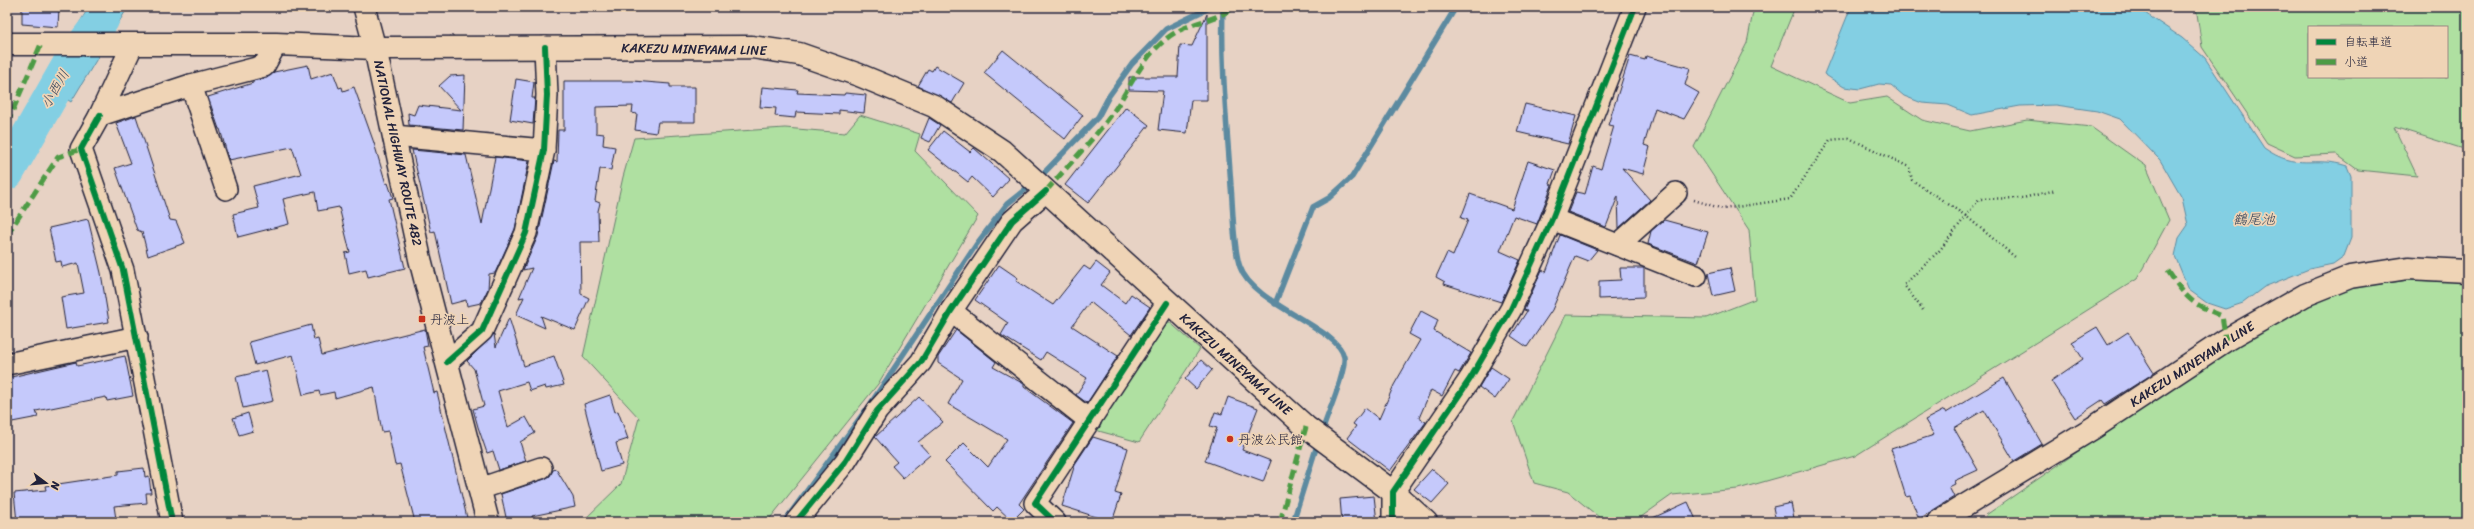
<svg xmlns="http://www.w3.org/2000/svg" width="2474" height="529" viewBox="0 0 2474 529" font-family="Sriracha,'Klee One',sans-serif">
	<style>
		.green { fill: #afe0a1; stroke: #68816e; fill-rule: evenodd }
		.water { fill: #83cfe3; stroke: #5c8aa0 }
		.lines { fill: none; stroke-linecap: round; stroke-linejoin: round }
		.stream { stroke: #5c8aa0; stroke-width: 5.5 }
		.river { stroke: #83cfe3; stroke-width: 34 }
		.building { fill: #c5c9fb; stroke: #22223b }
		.minor-casing { stroke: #22223b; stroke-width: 24 }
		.major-casing { stroke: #22223b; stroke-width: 25 }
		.highway-casing { stroke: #22223b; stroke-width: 25 }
		.path { stroke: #22223b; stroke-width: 2.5; stroke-dasharray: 1 3; stroke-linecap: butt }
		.minor { stroke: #efd4b6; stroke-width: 21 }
		.major { stroke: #efd4b6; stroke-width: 22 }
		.highway { stroke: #efd4b6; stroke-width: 22 }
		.quiet { stroke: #4d9b45; stroke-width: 5; stroke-dasharray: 10 5; stroke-linecap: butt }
		.cycleway-casing { stroke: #efd4b6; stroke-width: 8 }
		.cycleway { stroke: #00873e; stroke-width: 6 }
		.poi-dot { fill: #c8321e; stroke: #efd4b6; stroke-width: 1.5 }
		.labels { text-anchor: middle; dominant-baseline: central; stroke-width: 3.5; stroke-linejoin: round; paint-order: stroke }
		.street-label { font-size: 13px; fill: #22223b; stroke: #efd4b6 }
		.poi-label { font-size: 13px; fill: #22223b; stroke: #efd4b6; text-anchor: start }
		.water-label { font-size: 14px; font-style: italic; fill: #35455d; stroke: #efd4b6 }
	</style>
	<rect width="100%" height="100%" fill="#e7d2c4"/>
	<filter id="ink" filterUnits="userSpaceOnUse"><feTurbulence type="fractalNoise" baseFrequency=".025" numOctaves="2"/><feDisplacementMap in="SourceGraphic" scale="8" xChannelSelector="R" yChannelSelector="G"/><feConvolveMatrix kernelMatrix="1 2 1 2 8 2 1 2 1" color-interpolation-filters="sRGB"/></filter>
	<g filter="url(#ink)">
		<!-- green -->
		<g class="green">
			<path d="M1754,7H1795L1771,66L1850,103L1887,97L1922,120L1970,131L2027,120L2091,127L2146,166L2169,220L2137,279L1855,456L1738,489L1672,495L1634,522H1605L1568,492L1534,483L1513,421L1566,315L1706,318L1755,299L1749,230L1694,147L1747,43Z"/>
			<path d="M2196,7H2467V150L2394,127L2417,176L2358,170L2336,154L2295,156L2267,143L2202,47ZM2309,27H2447V77H2309Z"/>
			<path d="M860,115L920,134L915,151L978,216L878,384L767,522H582L621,484L639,418L583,357L623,177L634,138L785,128L845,133Z"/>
			<path d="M2408,280L2467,282V522H1987L1986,515L2210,360L2311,304L2351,288Z"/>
			<path d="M1166,319L1200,349L1139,442L1095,430Z"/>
		</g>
		<!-- water -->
		<g class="water">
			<path d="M89,7H128L71,102L43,83Z"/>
			<path d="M1851,7H2136L2182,38L2205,58L2264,148C2298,172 2314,155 2347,166L2351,176V238L2344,256L2333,264L2309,269L2264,287L2243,303L2225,309L2207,303L2189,290L2175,256L2179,238L2188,225L2182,198L2160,160L2120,119L2097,111L2056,105L2020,106L1972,115L1948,105L1922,103L1904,96L1891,85L1879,84L1860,89L1844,87L1824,74Z"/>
		</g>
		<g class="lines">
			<!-- stream -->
			<g class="stream">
				<path d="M1223,7C1221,67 1227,126 1231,186C1233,207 1233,248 1240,267C1253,305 1339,328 1344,357C1346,373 1327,415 1322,432"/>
				<path d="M1039,178L1098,117L1109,96L1132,64L1166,29L1211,7"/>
				<path d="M1275,304L1313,207L1329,198L1352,177L1456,7"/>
				<path d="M871,403L976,245L1007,204L1032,184"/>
				<path d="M784,522L865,411"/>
				<path d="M1293,522L1318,442"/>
			</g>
			<!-- river -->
			<path class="river" d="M7,173L71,61L102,20L107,7"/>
		</g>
		<!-- building -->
		<g class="building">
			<path d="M22,7H59L58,27L22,24Z"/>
			<path d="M1207,14V100H1191L1187,133L1158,130L1163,91L1129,90V77H1178L1180,45L1192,46Z"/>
			<path d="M1003,50L1083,115L1065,139L984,73Z"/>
			<path d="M1630,56L1645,60L1646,56L1690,68L1685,85L1699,93L1684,119L1655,108L1644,145L1650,147L1643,174L1622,168L1650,200L1619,228L1618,196L1606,227L1568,212L1576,192L1585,194L1593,166L1601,169L1614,126L1608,125Z"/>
			<path d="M308,65L311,79L333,72L339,88L342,87L343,91L354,87L374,143L386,184L388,183L393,198L389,199L405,268L368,277L366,269L349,273L345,253L350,252L339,207L318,211L315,192L283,199L289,224L238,237L233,214L259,208L253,186L301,174L292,147L229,160L220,129H219L208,97L253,83V81L267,78L274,72Z"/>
			<path d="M935,66L964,83L952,103L918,86L928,69L932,71Z"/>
			<path d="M465,75L463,130L409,125L408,113L414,115L418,105L461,110L439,86L450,76Z"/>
			<path d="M516,79L534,82L532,98H535L533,124L510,120Z"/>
			<path d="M564,81H633L670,84V87H695V122H658L656,133L635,130L637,114L632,113L633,106L596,107V133L604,134L603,145L615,147L611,170L600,169L595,201L600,203L598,211L599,242H580L581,294L589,298L575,330L541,316L545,328L516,315L524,297L519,298L532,268L523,270L538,236L554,161L557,162L558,130H564Z"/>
			<path d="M762,87L798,90L797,93L844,95L845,93L866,95L864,113L839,110V114L796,112L795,118L775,116L776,108L760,107Z"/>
			<path d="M1525,104L1576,116L1568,144L1517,132Z"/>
			<path d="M1126,107L1149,125L1088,203L1065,185Z"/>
			<path d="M136,116L170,220L176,221L185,243L148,256L142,232L137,230L115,168L131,163L116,123Z"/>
			<path d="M929,118L940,125L930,142L921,138Z"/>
			<path d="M943,131L970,152L974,148L1009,179L993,197L972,177L968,182L928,150Z"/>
			<path d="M412,150L466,155L482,224L495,157L529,161L515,229L495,273L489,274L488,289L481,303L467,306L466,300L451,304L435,231L431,232Z"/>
			<path d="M1528,161L1555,170L1550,184L1552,185L1537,224L1514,216L1500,251L1520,260L1501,302L1444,284L1445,282L1436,277L1447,253L1453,256L1468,220L1461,218L1470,194L1512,209Z"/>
			<path d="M88,219L101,273L109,322L66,329L61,297L84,293L78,263L62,267L61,261L56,262L49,228Z"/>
			<path d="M1664,220L1708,232L1698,263L1648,244L1651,231Z"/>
			<path d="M1560,235L1597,250L1588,261L1575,256L1552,310L1527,347L1511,336L1527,311L1524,310L1542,270L1546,272Z"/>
			<path d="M1096,262L1110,273L1101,285L1125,303L1131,294L1150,307L1131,335L1090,302L1072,326L1118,356L1087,403L1076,395L1087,378L1046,352L1041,360L1001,335L1008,323L975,300L999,265L1018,278L1016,281L1053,305L1084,266L1090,270Z"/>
			<path d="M1620,268H1644V297L1599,299V281L1621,280Z"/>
			<path d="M1730,268L1735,291L1713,296L1708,273Z"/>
			<path d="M1421,311L1438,320L1434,331L1471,353L1459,373L1455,371L1442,396L1431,390L1419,418L1426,422L1390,471L1347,438L1356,426L1353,424L1365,408L1379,419L1394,385L1420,340L1409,334Z"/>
			<path d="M509,318L524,366L554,356L564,385L546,389L545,386L530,391L527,382L498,391L508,427L526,417L535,433L520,442L526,461L499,470L493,451L487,453L478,427L473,409L484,406L474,369L467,361L494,334L496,347Z"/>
			<path d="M311,325L314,340L318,339L322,355L425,329L428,346L423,347L434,393L437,392L468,522H415L400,464L395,465L388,431L382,432L374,387L335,398L334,392L320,395L319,391L303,395L293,355L255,365L249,342Z"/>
			<path d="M2097,327L2108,345L2128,332L2154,373L2105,404L2102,400L2075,418L2051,381L2083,359L2072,342Z"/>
			<path d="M956,330L996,362L993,367L1024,384V387L1073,423L1019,504L1024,509L1012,521L997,507L993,511L945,462L964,443L988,467L1007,439L948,404L962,379L938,363V357Z"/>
			<path d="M125,356L133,396L107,401L106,397L36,411L38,417L7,423V378L76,362L77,366Z"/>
			<path d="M1201,360L1212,370L1196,389L1185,379Z"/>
			<path d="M1491,367L1509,379L1495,399L1479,387Z"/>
			<path d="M266,370L273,401L243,408L236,377Z"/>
			<path d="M2004,378L2042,444L2014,461L1984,410L1954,428L1978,470L1954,481L1955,484L1949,487L1954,497L1919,519L1910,496L1906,497L1891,449L1934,435L1925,420L1944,410L1946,413Z"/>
			<path d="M610,395L615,412L618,411L628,439L616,443L622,465L601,471L584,404Z"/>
			<path d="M919,397L943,422L918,442L930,455L903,478L892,466L897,462L875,437Z"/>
			<path d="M1228,397L1258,408L1242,450L1271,461L1263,482L1205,461L1217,428L1210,426L1215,412L1222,414Z"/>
			<path d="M248,413L253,431L239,435L233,418Z"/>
			<path d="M1093,437L1128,448L1115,493L1121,495L1112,522L1062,506L1075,464Z"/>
			<path d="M144,468L145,477L149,476L151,493H146L147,503L114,506L116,519L89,522H17L14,493L46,490L45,486L118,475V471Z"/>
			<path d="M556,469L573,497L575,507L532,516L533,522H507L501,494L545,479L550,476L553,470Z"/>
			<path d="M1432,469L1449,484L1432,503L1414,489Z"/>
			<path d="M1374,496L1377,522H1342L1340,499Z"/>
			<path d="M1688,502L1697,522H1644Z"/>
			<path d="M1791,503L1794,518L1776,522L1773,507Z"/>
		</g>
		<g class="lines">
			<defs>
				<g id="minor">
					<path d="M364,7L375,48"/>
					<path d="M132,46L100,115L191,85L264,66L276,44"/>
					<path d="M191,85L226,189"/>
					<path d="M100,115L81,149L123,270L172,522"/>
					<path d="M394,136L544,150"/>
					<path d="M1552,219L1696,276"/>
					<path d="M1618,245L1676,193"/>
					<path d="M951,311L1090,421"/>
					<path d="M447,362L482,331L526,233L544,150L547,95L545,47"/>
					<path d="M7,364L137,337"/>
					<path d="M479,489L541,468"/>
					<path d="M796,522L845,462L877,411L921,362L951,311L1012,221L1046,191"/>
					<path d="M1055,522L1035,503L1167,303"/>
					<path d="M1393,522V492L1470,379L1511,309L1552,219L1635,7"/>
				</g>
				<g id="major">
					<path d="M375,48L752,47L799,54L859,75L934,106L1002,151L1306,427L1393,492L1426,522"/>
					<path d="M1938,522L2093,428L2226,340L2305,295L2350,277L2408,268L2467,271"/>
				</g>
				<path id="highway" d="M7,44H276L375,48L420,259L488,522"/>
			</defs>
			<!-- minor casing -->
			<use href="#minor" class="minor-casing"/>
			<!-- major casing -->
			<use href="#major" class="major-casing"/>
			<!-- highway casing -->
			<use href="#highway" class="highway-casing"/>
			<!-- path -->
			<g class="path">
				<path d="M1694,200L1723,209L1790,199L1830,140L1849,138L1909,167L1912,180L1966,216L2015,257"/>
				<path d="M1923,310L1904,285L1940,250L1979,199L2023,198L2056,190"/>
			</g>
			<!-- minor -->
			<use href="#minor" class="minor"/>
			<!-- major -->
			<use href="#major" class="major"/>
			<!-- highway -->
			<use href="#highway" class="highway"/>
			<!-- quiet -->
			<g class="quiet">
				<path d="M7,124L41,44"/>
				<path d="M1046,191C1066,168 1087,146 1106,122C1127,95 1139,61 1166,39C1186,22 1214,22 1235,7"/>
				<path d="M7,235L58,157L81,149"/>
				<path d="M2168,271C2187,299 2190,303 2222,316L2226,340"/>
				<path d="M1280,522L1306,427"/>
			</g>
			<defs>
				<g id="cycleway">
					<path d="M100,115L81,149L123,270L172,522"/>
					<path d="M447,362L482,331L526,233L544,150L547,95L545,47"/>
					<path d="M796,522L845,462L877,411L921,362L951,311L1012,221L1046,191"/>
					<path d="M1055,522L1035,503L1167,303"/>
					<path d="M1393,522V492L1470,379L1511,309L1552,219L1635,7"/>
				</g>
			</defs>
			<!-- cycleway casing -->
			<use href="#cycleway" class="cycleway-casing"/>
			<!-- cycleway -->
			<use href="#cycleway" class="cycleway"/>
		</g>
	</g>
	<!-- markers -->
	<g class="poi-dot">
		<rect x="418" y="315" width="8" height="8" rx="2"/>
		<circle cx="1230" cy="439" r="4"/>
	</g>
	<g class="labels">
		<!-- street labels -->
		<g class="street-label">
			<text transform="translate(694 49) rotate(1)">KAKEZU MINEYAMA LINE</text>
			<text transform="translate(398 153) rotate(78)">NATIONAL HIGHWAY ROUTE 482</text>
			<text transform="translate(1236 364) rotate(42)">KAKEZU MINEYAMA LINE</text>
			<text transform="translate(2192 364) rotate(-33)">KAKEZU MINEYAMA LINE</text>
		</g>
		<!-- poi labels -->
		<g class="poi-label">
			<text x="430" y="319">丹波上</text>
			<text x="1238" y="439">丹波公民館</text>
		</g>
		<!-- water labels -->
		<g class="water-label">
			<text transform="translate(55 89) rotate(-60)">小西川</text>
			<text x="2254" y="219">鶴尾池</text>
		</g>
	</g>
	<!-- margin -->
	<rect width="2474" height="529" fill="none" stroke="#efd4b6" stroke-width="24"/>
	<rect x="12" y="12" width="2450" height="505" fill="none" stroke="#22223b" stroke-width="1.5" filter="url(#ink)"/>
	<!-- legend -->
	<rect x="2308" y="26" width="140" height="52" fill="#efd4b6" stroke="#9d8d85"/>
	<rect x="2316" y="39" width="20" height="6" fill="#00873e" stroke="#9d8d85"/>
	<text x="2344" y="46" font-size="12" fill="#22223b">自転車道</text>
	<rect x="2316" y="59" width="20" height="6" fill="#4d9b45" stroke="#9d8d85"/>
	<text x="2344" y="66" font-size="12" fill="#22223b">小道</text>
	<!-- north arrow -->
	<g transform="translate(46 483) rotate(106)" stroke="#efd4b6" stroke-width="3" paint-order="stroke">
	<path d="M0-3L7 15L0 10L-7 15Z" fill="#22223b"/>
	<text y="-6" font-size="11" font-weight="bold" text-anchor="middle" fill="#22223b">N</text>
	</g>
</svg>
